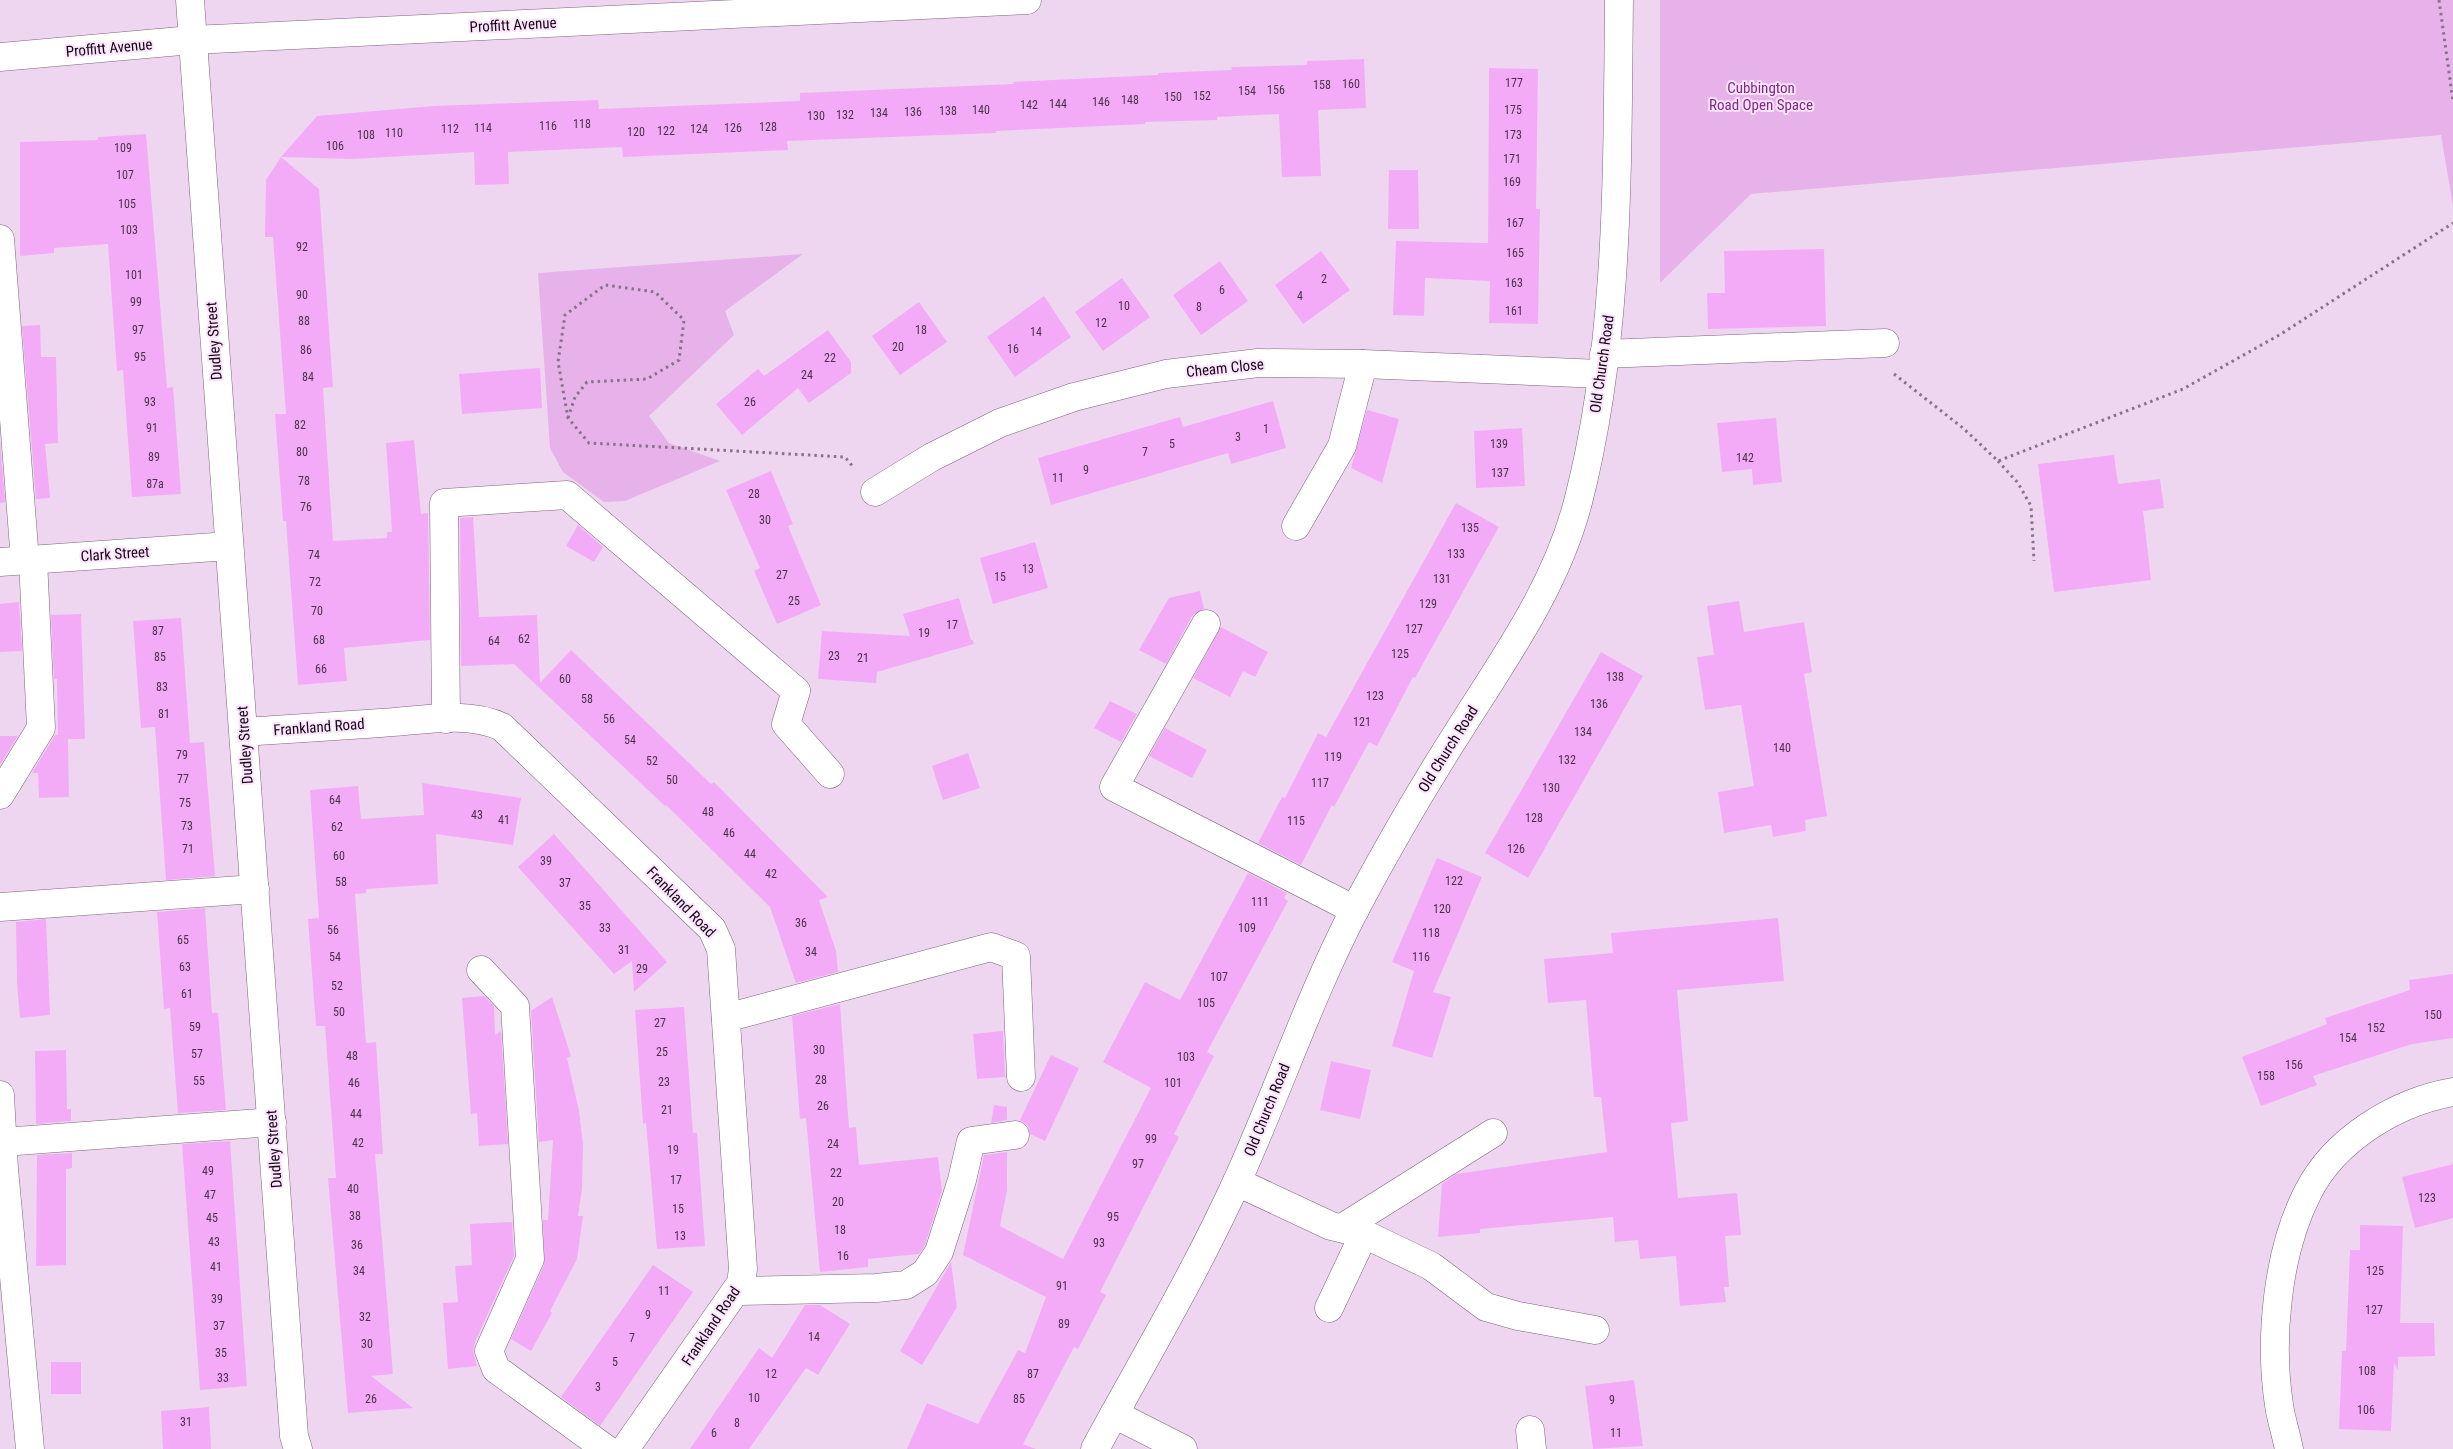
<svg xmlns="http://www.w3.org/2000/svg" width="2453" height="1449" viewBox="0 0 2453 1449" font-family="'Roboto Condensed',sans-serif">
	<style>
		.green { fill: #e7b1e9 }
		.building { fill: #f4abf7 }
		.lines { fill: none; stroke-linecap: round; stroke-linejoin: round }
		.minor-casing { stroke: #7b657c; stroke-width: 29 }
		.major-casing { stroke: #7b657c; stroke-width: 29 }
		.path { stroke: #857486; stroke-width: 3; stroke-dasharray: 2.5 4; stroke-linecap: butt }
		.minor { stroke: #fff; stroke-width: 28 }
		.major { stroke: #fff; stroke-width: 28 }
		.labels { text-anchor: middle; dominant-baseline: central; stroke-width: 4; stroke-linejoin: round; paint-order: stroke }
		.number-label { font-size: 12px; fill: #49314a }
		.street-label { font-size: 15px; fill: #100811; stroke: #fde3fd }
		.park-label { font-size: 15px; fill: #7c2982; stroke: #fde3fd }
	</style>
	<rect width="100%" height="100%" fill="#efd6f0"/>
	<!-- green -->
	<g class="green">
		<path d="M1660,0H2453V206L2441,135L1751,194L1660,283Z"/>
		<path d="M803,254L725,311L734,335L649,416L669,443L720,461L625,501L604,502L563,472L550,448L538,273Z"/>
	</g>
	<!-- building -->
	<g class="building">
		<path d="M1364,59L1366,108L1318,110L1321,176L1282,177L1279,114L1217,117V120L1145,122V124L996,131V133L787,141L788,150L623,157L622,147L508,152L509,184L475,185L474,152L352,159L281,157L319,189L333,387L323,388L333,541L387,538V532H392L386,443L414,440L421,514L428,513L430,640L344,648L347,681L298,685L286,521H283L275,414H286L273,237H265L266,180L281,157L317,116L433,106L598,100L599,109L800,101V93L1014,84L1013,82L1158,75V73L1232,70L1231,67L1307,65V61Z"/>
		<path d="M1489,68L1538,69L1536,209H1540L1538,324L1489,323L1490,281L1425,278L1424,316L1393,315L1396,241L1488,243Z"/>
		<path d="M146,134L167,388L173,387L181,494L132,497L123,370L117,371L108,244L54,248V253L20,256V142L98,140V137Z"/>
		<path d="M1389,170H1418L1419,229H1388Z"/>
		<path d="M1824,249L1826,326L1708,329L1707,293H1725L1724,251Z"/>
		<path d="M1321,251L1350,290L1303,324L1275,285Z"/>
		<path d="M1220,261L1248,301L1201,335L1173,295Z"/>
		<path d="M1122,278L1150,317L1103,351L1075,312Z"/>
		<path d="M1044,296L1071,337L1015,377L987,337Z"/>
		<path d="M919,302L947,342L900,375L872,336Z"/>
		<path d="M40,325L41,357H56L58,443L45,444L50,498L36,499L22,326Z"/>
		<path d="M828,330L851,362V373L809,403L798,388L742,435L716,404L758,369L764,376Z"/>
		<path d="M540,368L542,408L462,414L459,374Z"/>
		<path d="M1273,401L1286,448L1231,464L1228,453L1051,505L1038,458L1180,417L1183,427Z"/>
		<path d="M1367,410L1399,419L1382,483L1351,468Z"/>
		<path d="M1776,418L1782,482L1753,485L1752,469L1722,472L1717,423Z"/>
		<path d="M1522,428L1525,486L1476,488L1474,431Z"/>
		<path d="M0,441L5,502L0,503Z"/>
		<path d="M2114,455L2118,484L2160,479L2164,508L2143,511L2151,580L2054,592L2038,464Z"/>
		<path d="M771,471L793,524L788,526L821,605L777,624L754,571L760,568L726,490Z"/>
		<path d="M1456,503L1499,527L1415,678L1413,677L1377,746L1369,742L1334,807L1332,805L1301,865L1258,843L1282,797L1285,798L1318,733L1326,737Z"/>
		<path d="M473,517L479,617L537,615L540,683L571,650L711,784L714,782L828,897L819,900L836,951L838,972L796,983L770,907L666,805L665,806L514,664L461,666L460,518Z"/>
		<path d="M578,525L603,547L594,562L566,546Z"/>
		<path d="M1035,542L1048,588L993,604L980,558Z"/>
		<path d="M1200,591L1204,609L1192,616L1166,664L1139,650L1169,598Z"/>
		<path d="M959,598L971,640H973L974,644L877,672L876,683L818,679L822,631L910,636L903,614Z"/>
		<path d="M1739,601L1744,632L1804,622L1812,672L1804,674L1827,816L1805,820L1806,831L1773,837L1771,825L1724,833L1718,792L1754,786L1741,705L1705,710L1697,657L1714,655L1707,606Z"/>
		<path d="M19,602L22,651L0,652V604Z"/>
		<path d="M81,614L85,739H68L69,797L39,798L38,773H32L55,735H58L57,679H54L51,615Z"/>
		<path d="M181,618L190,743L204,742L215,876L166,880L155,727L141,728L133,621Z"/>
		<path d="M1221,627L1268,652L1255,677L1243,671L1230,697L1193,678Z"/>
		<path d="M1601,652L1643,676L1528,878L1485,853Z"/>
		<path d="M1110,701L1137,714L1121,742L1094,728Z"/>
		<path d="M1165,728L1207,750L1192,778L1149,756Z"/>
		<path d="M0,736H18L0,765Z"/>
		<path d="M968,753L980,788L943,800L932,766Z"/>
		<path d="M422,783L521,798L513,845L436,834L438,884L366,889V893L355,894L366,1043L376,1042L383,1154H375L393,1374L371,1376L413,1408L348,1413L328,1178H336L325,1026H316L308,919L319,918L310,790L358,786L361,819L424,815Z"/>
		<path d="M554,834L667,962L634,992L632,961L614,974L518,867Z"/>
		<path d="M1437,858L1482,877L1433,992L1451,997L1432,1058L1392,1046L1414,971L1392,962Z"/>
		<path d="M1248,873L1287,893L1284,898L1288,901L1207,1052L1214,1056L1174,1134L1179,1137L1100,1292L1106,1295L1078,1349L1074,1347L1023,1444L1036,1449H907L927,1403L978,1424L1018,1350L1025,1353L1046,1297L963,1255L984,1155L1007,1152V1190L1000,1226L1063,1259L1151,1088L1103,1062L1145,982L1180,1000Z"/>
		<path d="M205,908L212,1013H218L226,1110L178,1113L170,1008L164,1009L157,912Z"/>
		<path d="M1778,918L1784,981L1677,990L1688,1121L1671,1123L1678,1198L1737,1193L1741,1235L1725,1236L1729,1287H1724L1726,1302L1680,1306L1676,1256L1640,1259L1638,1240L1615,1242L1613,1217L1480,1229V1233L1438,1237L1442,1184L1456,1174L1607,1152L1601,1097H1594L1586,1000L1548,1003L1544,959L1613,953L1611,933Z"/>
		<path d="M46,919L50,1015L20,1018L17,983L16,922Z"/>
		<path d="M2453,974V1038L2412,1044L2313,1076L2317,1085L2261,1106L2242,1057L2327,1024L2325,1018L2410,990L2409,980Z"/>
		<path d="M484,996L494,1006L495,1035L501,1031L508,1144L479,1146L477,1113L471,1114L462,998Z"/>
		<path d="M552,997L571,1056L567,1058L579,1111L583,1144L582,1189L578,1216H583L577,1259L550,1311L552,1313L531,1351L511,1339L544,1265L543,1220H548L553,1140L539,1142L531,1011Z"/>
		<path d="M840,1004L849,1128L856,1127L859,1165L938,1157L942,1191L925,1245L919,1254L868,1259V1267L820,1272L806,1118L800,1119L792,1016Z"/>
		<path d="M684,1007L693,1133H697L705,1246L657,1249L646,1123L643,1124L635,1010Z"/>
		<path d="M1003,1031L1005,1077L977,1079L973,1034Z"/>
		<path d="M66,1050L67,1109H71V1121L36,1124L35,1051Z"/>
		<path d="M1051,1055L1079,1068L1045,1141L1030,1134L1028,1126L1020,1120Z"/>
		<path d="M1331,1061L1371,1070L1360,1119L1320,1110Z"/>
		<path d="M994,1105L1007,1107V1120L991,1123Z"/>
		<path d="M230,1141L247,1386L200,1390L182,1144Z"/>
		<path d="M72,1153V1168L66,1169V1265L36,1266L37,1155Z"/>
		<path d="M2453,1164V1218L2415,1228L2402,1177Z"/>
		<path d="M512,1222L514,1256L475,1342L473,1351L477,1366L448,1369L443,1303L458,1302L455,1266L472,1265L470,1224Z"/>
		<path d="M2360,1225L2403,1226L2400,1323H2434L2435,1356L2398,1357V1370L2394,1363L2391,1431L2339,1429L2342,1351H2346L2350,1250H2360Z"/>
		<path d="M951,1262L957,1307L922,1365L900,1351Z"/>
		<path d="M653,1265L693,1292L600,1426L561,1397Z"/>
		<path d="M805,1305H820L850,1324L818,1375L806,1368L749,1449H690L759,1348L772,1358Z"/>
		<rect x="51" y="1362" width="30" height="32"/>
		<path d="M1634,1380L1643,1446L1593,1449L1585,1386Z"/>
		<path d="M209,1407L211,1449H163L161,1411Z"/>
	</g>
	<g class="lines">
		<defs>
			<g id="minor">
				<path d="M190,0L294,1436L298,1449"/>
				<path d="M0,57L192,40L1027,0"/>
				<path d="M0,239L25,561"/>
				<path d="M1604,354L1885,343"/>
				<path d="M875,492L932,457L1000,423L1074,397L1166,374L1258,363L1363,364L1601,374"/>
				<path d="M1296,526L1342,446L1363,364"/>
				<path d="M0,562L229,546"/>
				<path d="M1206,624L1114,787L1355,910"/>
				<path d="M446,719L444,503L567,495L796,691L786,724L830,774"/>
				<path d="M244,732C290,729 335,726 381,723C419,721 467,710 502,727L712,929L721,949L743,1269L741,1283L625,1449"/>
				<path d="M0,795L41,728L33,560"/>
				<path d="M0,907L255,889"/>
				<path d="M481,970L515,1006L530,1259L489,1351L496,1369L606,1449"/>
				<path d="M726,1018L991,947L1016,956L1021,1077"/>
				<path d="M0,1095L4,1169L30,1449"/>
				<path d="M3,1142L272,1122"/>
				<path d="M1237,1182L1331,1226L1364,1234L1431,1266L1486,1307L1518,1316L1595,1330"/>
				<path d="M1342,1228L1493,1133"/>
				<path d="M737,1291L876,1288L906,1285L925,1273L939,1252L962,1180L971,1141L1015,1135"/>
				<path d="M1329,1308L1364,1234"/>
				<path d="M1114,1414L1183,1449"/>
				<path d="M1530,1430L1532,1449"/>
				<path d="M2289,1449C2286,1434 2281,1419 2279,1405C2269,1339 2277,1252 2308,1192C2335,1139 2396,1102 2453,1092"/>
			</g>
			<path id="major" d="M1095,1449C1144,1359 1197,1270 1239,1177C1279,1088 1310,996 1355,909C1387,849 1421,790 1458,732C1504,659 1556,587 1578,502C1620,339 1617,168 1619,0"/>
		</defs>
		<!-- minor casing -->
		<use href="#minor" class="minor-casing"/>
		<!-- major casing -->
		<use href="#major" class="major-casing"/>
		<!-- path -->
		<g class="path">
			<path d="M2439,0L2453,101"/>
			<path d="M1894,374L1963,428L1998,461L2183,389L2281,334L2453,223"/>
			<path d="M568,418L575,397L587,382L647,379L679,360L684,320L655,292L605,285L565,315L558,362L568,418L589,443L845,457L854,468"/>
			<path d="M1998,461L2018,483L2031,506L2034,561"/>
		</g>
		<!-- minor -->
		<use href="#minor" class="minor"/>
		<!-- major -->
		<use href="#major" class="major"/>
	</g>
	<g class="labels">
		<!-- number labels -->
		<g class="number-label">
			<text x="1514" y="83">177</text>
			<text x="1351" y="84">160</text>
			<text x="1322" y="85">158</text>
			<text x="1276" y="90">156</text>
			<text x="1247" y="91">154</text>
			<text x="1202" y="96">152</text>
			<text x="1173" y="97">150</text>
			<text x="1130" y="100">148</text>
			<text x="1101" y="102">146</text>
			<text x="1058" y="104">144</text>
			<text x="1029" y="105">142</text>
			<text x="981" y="110">140</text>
			<text x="1513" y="110">175</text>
			<text x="948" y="111">138</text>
			<text x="913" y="112">136</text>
			<text x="879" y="113">134</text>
			<text x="845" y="115">132</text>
			<text x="816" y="116">130</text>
			<text x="582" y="124">118</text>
			<text x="548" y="126">116</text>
			<text x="768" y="127">128</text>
			<text x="483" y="128">114</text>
			<text x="733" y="128">126</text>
			<text x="450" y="129">112</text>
			<text x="699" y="129">124</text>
			<text x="666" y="131">122</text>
			<text x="636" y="132">120</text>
			<text x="394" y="133">110</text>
			<text x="366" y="135">108</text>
			<text x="1513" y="135">173</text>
			<text x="335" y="146">106</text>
			<text x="123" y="148">109</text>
			<text x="1512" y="159">171</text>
			<text x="125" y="175">107</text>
			<text x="1512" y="182">169</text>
			<text x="127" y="204">105</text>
			<text x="1515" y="223">167</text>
			<text x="129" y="230">103</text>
			<text x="302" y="247">92</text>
			<text x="1515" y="253">165</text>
			<text x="134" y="275">101</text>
			<text x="1324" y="279">2</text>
			<text x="1514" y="283">163</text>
			<text x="1222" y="290">6</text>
			<text x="302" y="295">90</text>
			<text x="1300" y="296">4</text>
			<text x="136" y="302">99</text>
			<text x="1124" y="306">10</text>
			<text x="1199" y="307">8</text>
			<text x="1514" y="311">161</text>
			<text x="304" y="321">88</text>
			<text x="1101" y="323">12</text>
			<text x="138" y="330">97</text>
			<text x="921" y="330">18</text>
			<text x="1036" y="332">14</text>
			<text x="898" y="347">20</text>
			<text x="1013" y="349">16</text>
			<text x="306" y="350">86</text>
			<text x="140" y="357">95</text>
			<text x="830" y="358">22</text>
			<text x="807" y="375">24</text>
			<text x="308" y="377">84</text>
			<text x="150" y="402">93</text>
			<text x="750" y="402">26</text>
			<text x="300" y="425">82</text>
			<text x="152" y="428">91</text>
			<text x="1266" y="429">1</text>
			<text x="1238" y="437">3</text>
			<text x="1172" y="444">5</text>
			<text x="1499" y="444">139</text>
			<text x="302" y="452">80</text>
			<text x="1145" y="452">7</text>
			<text x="154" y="457">89</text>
			<text x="1745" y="458">142</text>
			<text x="1086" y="470">9</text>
			<text x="1500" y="473">137</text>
			<text x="1058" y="478">11</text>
			<text x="304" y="481">78</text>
			<text x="155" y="484">87a</text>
			<text x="754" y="494">28</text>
			<text x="306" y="507">76</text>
			<text x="765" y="520">30</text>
			<text x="1470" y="528">135</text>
			<text x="1456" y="554">133</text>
			<text x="314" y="555">74</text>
			<text x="1028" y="569">13</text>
			<text x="782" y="575">27</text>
			<text x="1000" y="577">15</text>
			<text x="1442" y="579">131</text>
			<text x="315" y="582">72</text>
			<text x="794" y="601">25</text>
			<text x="1428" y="604">129</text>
			<text x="317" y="611">70</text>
			<text x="952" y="625">17</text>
			<text x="1414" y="629">127</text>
			<text x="158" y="631">87</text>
			<text x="924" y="633">19</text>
			<text x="524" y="639">62</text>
			<text x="319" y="640">68</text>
			<text x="494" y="641">64</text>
			<text x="1400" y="654">125</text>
			<text x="834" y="656">23</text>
			<text x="160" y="657">85</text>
			<text x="863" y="658">21</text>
			<text x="321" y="669">66</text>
			<text x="1615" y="677">138</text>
			<text x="565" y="679">60</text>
			<text x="162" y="687">83</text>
			<text x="1375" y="696">123</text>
			<text x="587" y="699">58</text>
			<text x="1599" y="704">136</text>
			<text x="164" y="714">81</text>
			<text x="609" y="719">56</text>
			<text x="1362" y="722">121</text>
			<text x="1583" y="732">134</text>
			<text x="630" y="740">54</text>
			<text x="1782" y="748">140</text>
			<text x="182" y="755">79</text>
			<text x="1333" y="757">119</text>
			<text x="1567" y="760">132</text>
			<text x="652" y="761">52</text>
			<text x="183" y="779">77</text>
			<text x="672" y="780">50</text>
			<text x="1320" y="783">117</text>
			<text x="1551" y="788">130</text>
			<text x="335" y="800">64</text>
			<text x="185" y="803">75</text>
			<text x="708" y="812">48</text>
			<text x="477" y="815">43</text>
			<text x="1534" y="818">128</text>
			<text x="504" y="820">41</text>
			<text x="1296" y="821">115</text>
			<text x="187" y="826">73</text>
			<text x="337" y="827">62</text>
			<text x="729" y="833">46</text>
			<text x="188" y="849">71</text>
			<text x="1516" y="849">126</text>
			<text x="750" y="854">44</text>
			<text x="339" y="856">60</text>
			<text x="546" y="861">39</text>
			<text x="771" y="874">42</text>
			<text x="1454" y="881">122</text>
			<text x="341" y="882">58</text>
			<text x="565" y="883">37</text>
			<text x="1260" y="902">111</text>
			<text x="585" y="906">35</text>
			<text x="1442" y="909">120</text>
			<text x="801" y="923">36</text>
			<text x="605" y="928">33</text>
			<text x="1247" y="928">109</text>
			<text x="333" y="930">56</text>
			<text x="1431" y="933">118</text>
			<text x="183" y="940">65</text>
			<text x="624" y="950">31</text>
			<text x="811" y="952">34</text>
			<text x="335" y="957">54</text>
			<text x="1421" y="957">116</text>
			<text x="185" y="967">63</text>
			<text x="642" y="969">29</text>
			<text x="1219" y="977">107</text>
			<text x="337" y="986">52</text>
			<text x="187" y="994">61</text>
			<text x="1206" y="1003">105</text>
			<text x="339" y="1012">50</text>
			<text x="2433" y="1015">150</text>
			<text x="660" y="1023">27</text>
			<text x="195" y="1027">59</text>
			<text x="2376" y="1028">152</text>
			<text x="2348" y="1038">154</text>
			<text x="819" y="1050">30</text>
			<text x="662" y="1052">25</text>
			<text x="197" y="1054">57</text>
			<text x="352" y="1056">48</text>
			<text x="1186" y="1057">103</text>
			<text x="2294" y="1065">156</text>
			<text x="2266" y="1076">158</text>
			<text x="821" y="1080">28</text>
			<text x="199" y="1081">55</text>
			<text x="664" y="1082">23</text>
			<text x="354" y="1083">46</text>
			<text x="1173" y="1083">101</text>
			<text x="823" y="1106">26</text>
			<text x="667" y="1110">21</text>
			<text x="356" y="1114">44</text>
			<text x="1151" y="1139">99</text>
			<text x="358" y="1143">42</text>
			<text x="833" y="1144">24</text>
			<text x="673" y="1150">19</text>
			<text x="1138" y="1164">97</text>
			<text x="208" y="1171">49</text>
			<text x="836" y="1173">22</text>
			<text x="676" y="1180">17</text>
			<text x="353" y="1189">40</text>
			<text x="210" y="1195">47</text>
			<text x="2427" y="1198">123</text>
			<text x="838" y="1202">20</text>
			<text x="678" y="1209">15</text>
			<text x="355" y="1216">38</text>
			<text x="1113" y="1217">95</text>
			<text x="212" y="1218">45</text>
			<text x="840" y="1230">18</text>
			<text x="680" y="1236">13</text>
			<text x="214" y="1242">43</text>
			<text x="1099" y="1243">93</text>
			<text x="357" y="1245">36</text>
			<text x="843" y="1256">16</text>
			<text x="216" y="1267">41</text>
			<text x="359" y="1271">34</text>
			<text x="2375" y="1271">125</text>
			<text x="1062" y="1286">91</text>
			<text x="664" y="1291">11</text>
			<text x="217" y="1299">39</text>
			<text x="2374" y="1310">127</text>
			<text x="648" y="1315">9</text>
			<text x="365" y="1317">32</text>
			<text x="1064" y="1324">89</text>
			<text x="219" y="1326">37</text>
			<text x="814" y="1337">14</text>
			<text x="632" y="1338">7</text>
			<text x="367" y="1344">30</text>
			<text x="221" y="1353">35</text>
			<text x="615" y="1362">5</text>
			<text x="2367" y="1371">108</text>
			<text x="771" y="1374">12</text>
			<text x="1033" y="1374">87</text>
			<text x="223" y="1378">33</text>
			<text x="598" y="1387">3</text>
			<text x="754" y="1398">10</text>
			<text x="371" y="1399">26</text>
			<text x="1019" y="1399">85</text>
			<text x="1612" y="1400">9</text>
			<text x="2366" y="1410">106</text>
			<text x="186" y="1422">31</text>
			<text x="737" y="1423">8</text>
			<text x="714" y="1433">6</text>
			<text x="1616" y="1433">11</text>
		</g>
		<!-- street labels -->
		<g class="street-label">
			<text transform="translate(513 25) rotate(-3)">Proffitt Avenue</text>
			<text transform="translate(109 48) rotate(-5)">Proffitt Avenue</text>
			<text transform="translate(214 341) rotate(-94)">Dudley Street</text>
			<text transform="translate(1602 364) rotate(-82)">Old Church Road</text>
			<text transform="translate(1225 368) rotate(-6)">Cheam Close</text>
			<text transform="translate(115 554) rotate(-4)">Clark Street</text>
			<text transform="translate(319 727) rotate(-4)">Frankland Road</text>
			<text transform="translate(245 745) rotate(-94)">Dudley Street</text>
			<text transform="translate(1448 749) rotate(-58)">Old Church Road</text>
			<text transform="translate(681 902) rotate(46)">Frankland Road</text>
			<text transform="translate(1267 1110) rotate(-68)">Old Church Road</text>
			<text transform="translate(274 1149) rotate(-94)">Dudley Street</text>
			<text transform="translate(711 1326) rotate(-56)">Frankland Road</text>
		</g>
		<!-- park labels -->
		<g class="park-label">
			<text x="1761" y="88">Cubbington<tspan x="1761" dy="17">Road Open Space</tspan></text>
		</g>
	</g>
</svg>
